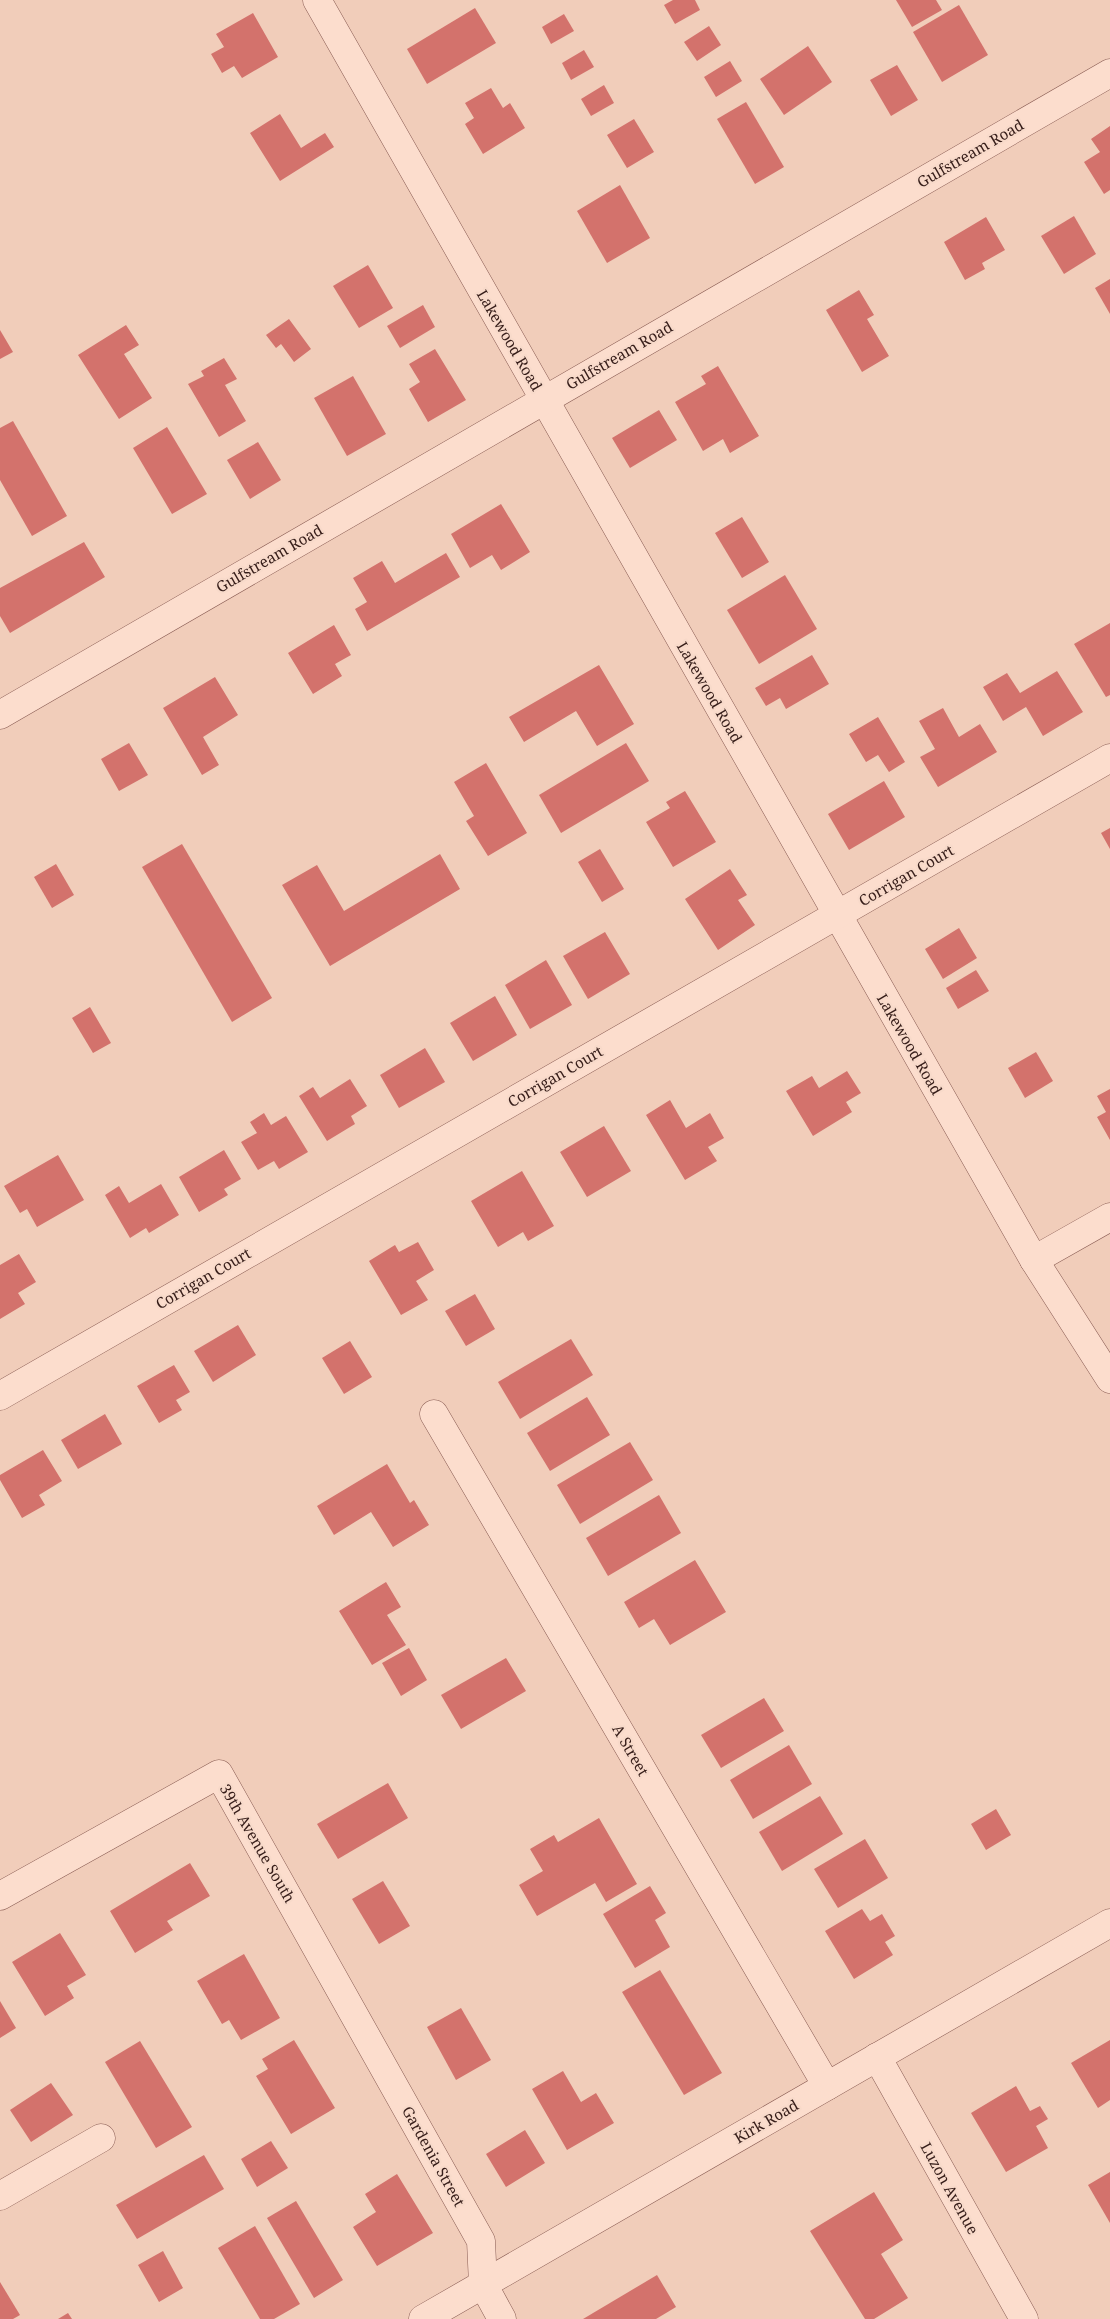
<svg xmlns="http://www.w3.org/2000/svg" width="1110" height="2319" viewBox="0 0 1110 2319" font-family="'Noto Serif',serif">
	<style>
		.building { fill: #d3726c }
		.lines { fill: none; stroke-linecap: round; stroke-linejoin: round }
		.minor-casing { stroke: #895c53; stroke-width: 29 }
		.minor { stroke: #fcddcd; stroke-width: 28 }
		.labels { text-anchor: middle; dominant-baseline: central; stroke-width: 4.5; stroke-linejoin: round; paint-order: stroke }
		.street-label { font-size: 15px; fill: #361d19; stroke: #f8daca }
	</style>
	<rect width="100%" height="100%" fill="#f1cdba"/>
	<!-- building -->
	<g class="building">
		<path d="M673,0H695L700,10L675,24L664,5Z"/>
		<path d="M896,0H936L942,10L912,27Z"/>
		<path d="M959,5L988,55L942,82L913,32Z"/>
		<path d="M475,8L496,43L427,84L407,49Z"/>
		<path d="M253,13L278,57L242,78L234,66L222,73L211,54L224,47L216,34Z"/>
		<path d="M564,14L574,31L551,44L542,27Z"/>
		<path d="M709,26L721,45L697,61L684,42Z"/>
		<path d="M808,46L832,82L784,115L760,79Z"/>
		<path d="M584,50L594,67L571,80L562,63Z"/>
		<path d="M730,61L742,81L716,97L704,77Z"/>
		<path d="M897,65L918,100L891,116L870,80Z"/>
		<path d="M604,85L614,103L591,116L581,99Z"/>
		<path d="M491,88L503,108L510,103L525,128L483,154L465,124L474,118L465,103Z"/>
		<path d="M746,102L784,167L755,184L717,119Z"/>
		<path d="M280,114L301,148L325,133L334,147L280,181L250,133Z"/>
		<path d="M634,119L654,152L627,168L607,135Z"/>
		<path d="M1110,126V190L1104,194L1084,162L1100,152L1091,139Z"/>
		<path d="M620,185L650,238L607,263L577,211Z"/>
		<path d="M1074,216L1096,254L1064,274L1041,236Z"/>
		<path d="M986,217L1005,250L982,263L985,269L965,280L944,242Z"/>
		<path d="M368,265L393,308L359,328L333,286Z"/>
		<path d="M1110,279V314L1095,288Z"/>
		<path d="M859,290L874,315L867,319L889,356L862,372L826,310Z"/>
		<path d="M423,305L435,327L400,348L387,326Z"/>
		<path d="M289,319L311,349L294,362L281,344L276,348L266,335Z"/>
		<path d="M126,325L139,345L124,354L152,398L119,419L78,355Z"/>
		<path d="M0,330L13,352L0,359Z"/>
		<path d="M435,349L466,400L428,422L409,389L420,382L409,364Z"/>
		<path d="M224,358L237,379L225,385L246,421L219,437L188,384L204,376L201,371Z"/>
		<path d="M718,366L759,436L730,453L723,439L703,451L675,402L706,384L701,376Z"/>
		<path d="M353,376L386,434L347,456L314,398Z"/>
		<path d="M659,410L677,440L630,468L612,438Z"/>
		<path d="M13,421L67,516L32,536L0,480V428Z"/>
		<path d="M167,427L207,494L172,514L133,448Z"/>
		<path d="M258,442L281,480L250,499L227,460Z"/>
		<path d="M501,504L530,552L501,570L492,555L470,568L451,534Z"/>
		<path d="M742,517L769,562L742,578L715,533Z"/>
		<path d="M84,542L105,577L10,633L0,616V588Z"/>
		<path d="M446,553L460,577L367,631L355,609L367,602L353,578L382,561L395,583Z"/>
		<path d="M785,575L817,629L759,664L727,610Z"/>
		<path d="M1110,623V695L1106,697L1074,644Z"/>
		<path d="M334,625L351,655L335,664L342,676L313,694L288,653Z"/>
		<path d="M812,655L829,684L786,709L780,698L766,706L755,688Z"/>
		<path d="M599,665L634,724L597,746L576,711L524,742L509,717Z"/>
		<path d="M1057,671L1083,712L1043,736L1026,707L1003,721L983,687L1007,673L1020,693Z"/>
		<path d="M215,677L238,715L203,737L219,765L202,775L163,708Z"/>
		<path d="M943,708L959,737L980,724L997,752L938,787L920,757L935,749L919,721Z"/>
		<path d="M878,717L905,762L889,772L878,755L866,762L849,734Z"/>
		<path d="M129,743L148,775L119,791L101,759Z"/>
		<path d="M626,743L649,781L561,833L539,795Z"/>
		<path d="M486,763L527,833L488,856L466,821L474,816L454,782Z"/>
		<path d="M884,781L905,817L849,850L828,814Z"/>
		<path d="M685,791L716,842L673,867L646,822L670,808L666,802Z"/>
		<path d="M1110,828V849L1101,833Z"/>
		<path d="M182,844L272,998L232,1022L142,867Z"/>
		<path d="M600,849L624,889L602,902L578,862Z"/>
		<path d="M440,854L460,889L330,966L282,885L317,865L344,911Z"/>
		<path d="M56,864L74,895L52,908L34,877Z"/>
		<path d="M730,869L747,895L738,900L755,925L718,950L685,899Z"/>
		<path d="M959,928L977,958L943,979L925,949Z"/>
		<path d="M605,932L630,974L588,999L563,956Z"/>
		<path d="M546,960L572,1005L530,1029L505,985Z"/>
		<path d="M976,970L989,991L958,1009L946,988Z"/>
		<path d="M495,996L517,1035L473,1061L450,1023Z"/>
		<path d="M90,1007L111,1043L93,1053L72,1018Z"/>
		<path d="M425,1048L445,1082L399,1108L380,1075Z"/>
		<path d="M1036,1052L1053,1081L1025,1098L1008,1068Z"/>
		<path d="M847,1071L861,1093L846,1102L852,1112L813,1136L786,1091L812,1076L819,1088Z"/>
		<path d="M350,1079L367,1106L351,1116L355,1124L327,1141L299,1096L313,1087L320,1098Z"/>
		<path d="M1110,1089V1140L1097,1117L1106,1112L1097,1096Z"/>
		<path d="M670,1100L686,1128L710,1113L724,1138L708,1147L717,1161L685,1180L646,1115Z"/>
		<path d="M264,1113L271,1125L286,1116L308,1152L279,1169L274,1161L258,1170L241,1142L257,1133L250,1122Z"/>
		<path d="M604,1126L631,1171L587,1197L560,1152Z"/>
		<path d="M224,1150L241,1179L224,1189L228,1195L199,1212L179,1177Z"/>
		<path d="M58,1155L84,1200L37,1227L27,1209L20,1213L4,1186Z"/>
		<path d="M522,1171L554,1226L528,1241L523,1232L498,1247L471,1201Z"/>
		<path d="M161,1184L179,1215L149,1233L146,1228L130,1238L105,1195L119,1186L129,1203Z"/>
		<path d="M418,1242L434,1270L416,1281L428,1300L401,1315L369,1261L395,1245L399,1252Z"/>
		<path d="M19,1254L36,1282L18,1293L25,1304L0,1319V1265Z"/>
		<path d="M475,1294L495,1329L466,1346L445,1311Z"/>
		<path d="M238,1325L256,1355L213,1382L194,1351Z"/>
		<path d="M571,1339L593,1375L520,1419L498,1382Z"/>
		<path d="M350,1341L372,1377L344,1394L322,1358Z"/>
		<path d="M174,1365L190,1392L176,1400L182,1410L159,1423L137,1386Z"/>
		<path d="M587,1397L610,1435L550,1471L527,1433Z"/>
		<path d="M105,1414L122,1444L78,1469L61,1440Z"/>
		<path d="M630,1442L653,1480L580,1524L557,1485Z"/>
		<path d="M43,1450L62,1481L39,1495L45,1505L22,1518L0,1480V1475Z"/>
		<path d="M387,1464L410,1503L414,1500L429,1525L393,1547L371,1512L334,1535L317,1506Z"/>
		<path d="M659,1495L681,1533L608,1576L586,1538Z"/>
		<path d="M695,1560L726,1612L670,1645L654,1619L639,1628L624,1602Z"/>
		<path d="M386,1582L401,1607L387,1615L406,1645L372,1665L339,1611Z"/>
		<path d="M409,1648L427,1680L401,1696L382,1663Z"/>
		<path d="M506,1658L526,1691L461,1729L441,1695Z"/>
		<path d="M764,1698L784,1731L721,1768L701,1735Z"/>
		<path d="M789,1745L812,1784L753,1819L730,1780Z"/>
		<path d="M388,1783L408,1818L338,1859L317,1824Z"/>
		<path d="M820,1796L843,1834L782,1871L759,1832Z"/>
		<path d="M996,1809L1011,1835L986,1850L971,1824Z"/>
		<path d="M599,1818L637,1884L606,1902L595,1883L537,1916L519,1885L543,1871L530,1849L554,1835L558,1842Z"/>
		<path d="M865,1839L888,1878L838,1908L814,1869Z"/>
		<path d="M190,1863L210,1896L167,1921L173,1930L135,1953L110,1911Z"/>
		<path d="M383,1881L410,1926L379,1944L352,1899Z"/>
		<path d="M650,1886L666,1913L655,1920L670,1947L635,1968L603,1914Z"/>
		<path d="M862,1909L870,1921L882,1914L895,1936L885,1942L893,1955L854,1979L825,1931Z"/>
		<path d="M60,1933L86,1975L67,1986L74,1998L45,2016L12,1962Z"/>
		<path d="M244,1954L280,2018L241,2040L229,2020L222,2024L197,1981Z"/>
		<path d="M660,1970L722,2073L684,2095L622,1992Z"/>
		<path d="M0,2001L16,2028L0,2038Z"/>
		<path d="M461,2008L491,2060L456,2080L427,2027Z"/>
		<path d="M294,2040L335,2108L291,2134L256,2076L268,2069L262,2059Z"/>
		<path d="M1110,2040V2100L1098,2108L1071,2063Z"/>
		<path d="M140,2041L192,2127L156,2148L105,2062Z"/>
		<path d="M563,2071L581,2102L596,2093L614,2123L567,2150L532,2089Z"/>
		<path d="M51,2083L73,2115L31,2142L10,2110Z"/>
		<path d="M1016,2086L1030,2111L1040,2106L1048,2119L1036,2126L1048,2148L1006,2172L971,2113Z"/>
		<path d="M525,2130L545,2163L506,2187L486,2154Z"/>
		<path d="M271,2141L288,2168L257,2187L241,2159Z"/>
		<path d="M204,2155L224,2189L137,2239L116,2205Z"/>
		<path d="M1110,2172V2223L1088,2185Z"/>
		<path d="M397,2174L433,2233L377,2266L353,2227L376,2212L365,2194Z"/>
		<path d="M874,2192L903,2240L881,2254L908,2298L874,2319H865L810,2231Z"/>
		<path d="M296,2201L343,2280L314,2298L267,2218Z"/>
		<path d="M255,2226L300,2304L274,2319H260L218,2248Z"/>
		<path d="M163,2251L183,2288L159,2302L138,2265Z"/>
		<path d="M657,2275L676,2307L656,2319H583Z"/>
		<path d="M0,2282L20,2315L13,2319H0Z"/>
		<path d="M68,2313L72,2319H58Z"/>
	</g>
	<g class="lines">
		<defs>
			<g id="minor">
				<path d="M317,0L1034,1260L1110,1379"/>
				<path d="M0,715L1110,73"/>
				<path d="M1034,1260L1110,1217"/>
				<path d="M0,1396L1110,758"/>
				<path d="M434,1414L827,2086"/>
				<path d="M0,1896L219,1774L481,2241L483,2284L502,2319"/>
				<path d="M877,2057L1024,2319"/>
				<path d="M0,2196L101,2138"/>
				<path d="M423,2319L1110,1923"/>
			</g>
		</defs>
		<!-- minor casing -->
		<use href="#minor" class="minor-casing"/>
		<!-- minor -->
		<use href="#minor" class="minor"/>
	</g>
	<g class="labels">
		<!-- street labels -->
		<g class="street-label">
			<text transform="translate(970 153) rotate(-30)">Gulfstream Road</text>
			<text transform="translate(510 340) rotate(60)">Lakewood Road</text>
			<text transform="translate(619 355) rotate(-30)">Gulfstream Road</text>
			<text transform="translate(269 558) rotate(-30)">Gulfstream Road</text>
			<text transform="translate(710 692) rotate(60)">Lakewood Road</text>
			<text transform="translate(906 875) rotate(-30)">Corrigan Court</text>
			<text transform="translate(910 1044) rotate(60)">Lakewood Road</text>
			<text transform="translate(555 1076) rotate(-30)">Corrigan Court</text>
			<text transform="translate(203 1278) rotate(-30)">Corrigan Court</text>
			<text transform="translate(631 1750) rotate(60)">A Street</text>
			<text transform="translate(258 1843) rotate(60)">39th Avenue South</text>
			<text transform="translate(766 2121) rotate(-30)">Kirk Road</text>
			<text transform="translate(434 2156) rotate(61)">Gardenia Street</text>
			<text transform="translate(950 2188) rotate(61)">Luzon Avenue</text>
		</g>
	</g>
</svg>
